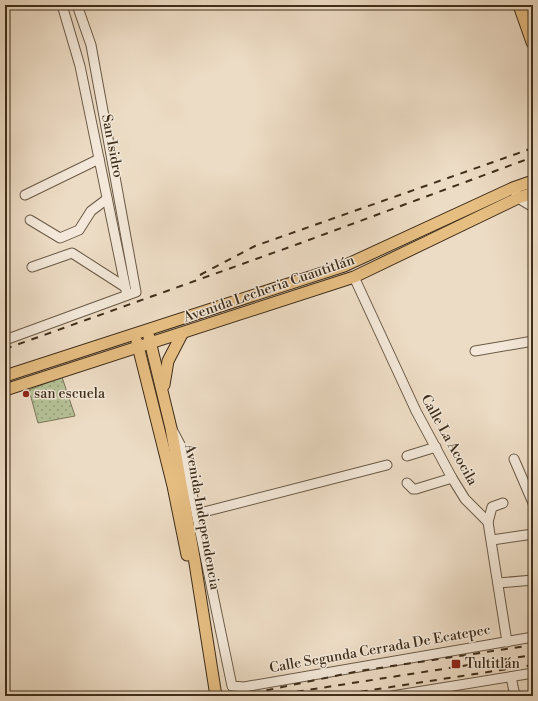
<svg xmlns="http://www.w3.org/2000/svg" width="538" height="701" viewBox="0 0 538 701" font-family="'Libre Bodoni',serif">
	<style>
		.park { fill: url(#park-dots); stroke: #7a7859 }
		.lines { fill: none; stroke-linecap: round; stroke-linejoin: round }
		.minor-casing { stroke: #6a5a46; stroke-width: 11 }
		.major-casing { stroke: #3f2e1b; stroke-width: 13 }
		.highway-casing { stroke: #3f2e1b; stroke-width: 15 }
		.minor { stroke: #f3e8d9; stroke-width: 9 }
		.major { stroke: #e6be82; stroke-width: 11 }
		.highway { stroke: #e6be82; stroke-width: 13 }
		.rail { stroke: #3f2e1b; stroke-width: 2; stroke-dasharray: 7 7; stroke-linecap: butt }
		.poi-dot { fill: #8f2418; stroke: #f3e8d9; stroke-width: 1.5 }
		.labels { text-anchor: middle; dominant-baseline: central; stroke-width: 3; stroke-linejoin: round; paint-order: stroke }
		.street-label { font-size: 14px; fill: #3f2e1b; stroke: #f3e8d9 }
		.poi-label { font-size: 14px; fill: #3f2e1b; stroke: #f3e8d9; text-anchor: start }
	</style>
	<defs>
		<pattern id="park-dots" width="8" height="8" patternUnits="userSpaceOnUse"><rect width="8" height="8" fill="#b5c197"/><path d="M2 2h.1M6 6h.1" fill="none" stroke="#959d7a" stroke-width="1.8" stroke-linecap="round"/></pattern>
	</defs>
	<rect width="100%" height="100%" fill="#eddcc5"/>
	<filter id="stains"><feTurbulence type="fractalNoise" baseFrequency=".005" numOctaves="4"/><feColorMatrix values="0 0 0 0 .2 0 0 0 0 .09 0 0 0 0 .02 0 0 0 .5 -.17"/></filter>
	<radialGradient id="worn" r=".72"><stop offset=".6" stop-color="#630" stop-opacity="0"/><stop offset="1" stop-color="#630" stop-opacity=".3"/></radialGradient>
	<!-- park -->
	<path class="park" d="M62,377L75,416L38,423L29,390Z"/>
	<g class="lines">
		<defs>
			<g id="minor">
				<path d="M62,5L80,66L127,295"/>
				<path d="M516,193L518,198L533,207"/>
				<path d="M25,195L99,159"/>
				<path d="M30,220L60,238L79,230L91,211L107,199"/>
				<path d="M32,267L72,253L125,287"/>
				<path d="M354,277L416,411L452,478L465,499L488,522L507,642"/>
				<path d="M5,340L136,292L91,45L77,5"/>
				<path d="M475,351L533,341"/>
				<path d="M173,431L183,450L232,686L244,687L533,637"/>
				<path d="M407,456L436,447"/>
				<path d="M514,459L533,503"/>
				<path d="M407,483L413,489H416L452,478"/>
				<path d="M196,514L387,465"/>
				<path d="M488,522L492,507L503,503"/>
				<path d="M492,540L533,534"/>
				<path d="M498,583L533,580"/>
				<path d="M511,677L515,696"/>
				<path d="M392,696L533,673"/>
			</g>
			<g id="major">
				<path d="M149,337L171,428L195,563L216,696"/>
				<path d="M137,342L173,486L187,555"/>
				<path d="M5,376L344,266L513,188L533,181"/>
				<path d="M164,385L168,361L182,334"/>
				<path d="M5,390L354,277L518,198L533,193"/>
			</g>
			<path id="highway" d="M520,5L533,42"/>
		</defs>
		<!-- minor casing -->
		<use href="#minor" class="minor-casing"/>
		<!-- major casing -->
		<use href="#major" class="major-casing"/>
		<!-- highway casing -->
		<use href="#highway" class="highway-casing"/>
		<!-- minor -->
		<use href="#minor" class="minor"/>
		<!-- major -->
		<use href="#major" class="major"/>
		<!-- highway -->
		<use href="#highway" class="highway"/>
		<!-- rail -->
		<g class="rail">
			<path d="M200,275L255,246L533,148"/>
			<path d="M5,349L298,244L533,157"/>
			<path d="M239,696L359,671L533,645"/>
			<path d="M269,696L533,655"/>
			<path d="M333,696L533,665"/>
		</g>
	</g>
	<!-- markers -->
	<g class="poi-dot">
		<circle cx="26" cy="394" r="4"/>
		<rect x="451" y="659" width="10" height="10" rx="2"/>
	</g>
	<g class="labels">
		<!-- street labels -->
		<g class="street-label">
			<text transform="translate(112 146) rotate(79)">San Isidro</text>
			<text transform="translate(269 289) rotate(-19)">Avenida Lecheria Cuautitlán</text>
			<text transform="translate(449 440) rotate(61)">Calle La Acocila</text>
			<text transform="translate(202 517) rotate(80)">Avenida Independencia</text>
			<text transform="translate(380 649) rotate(-10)">Calle Segunda Cerrada De Ecatepec</text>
		</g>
		<!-- poi labels -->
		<g class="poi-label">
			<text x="34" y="394">san escuela</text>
			<text x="465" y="664">Tultitlán</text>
		</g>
	</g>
	<!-- margin -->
	<rect width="538" height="701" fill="none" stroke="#eddcc5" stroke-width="20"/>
	<rect x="6" y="6" width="526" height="689" fill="none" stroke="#3f2e1b" stroke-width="2"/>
	<rect x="10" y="10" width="518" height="681" fill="none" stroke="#3f2e1b"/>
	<rect width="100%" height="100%" filter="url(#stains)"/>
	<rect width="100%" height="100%" fill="url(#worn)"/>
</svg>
